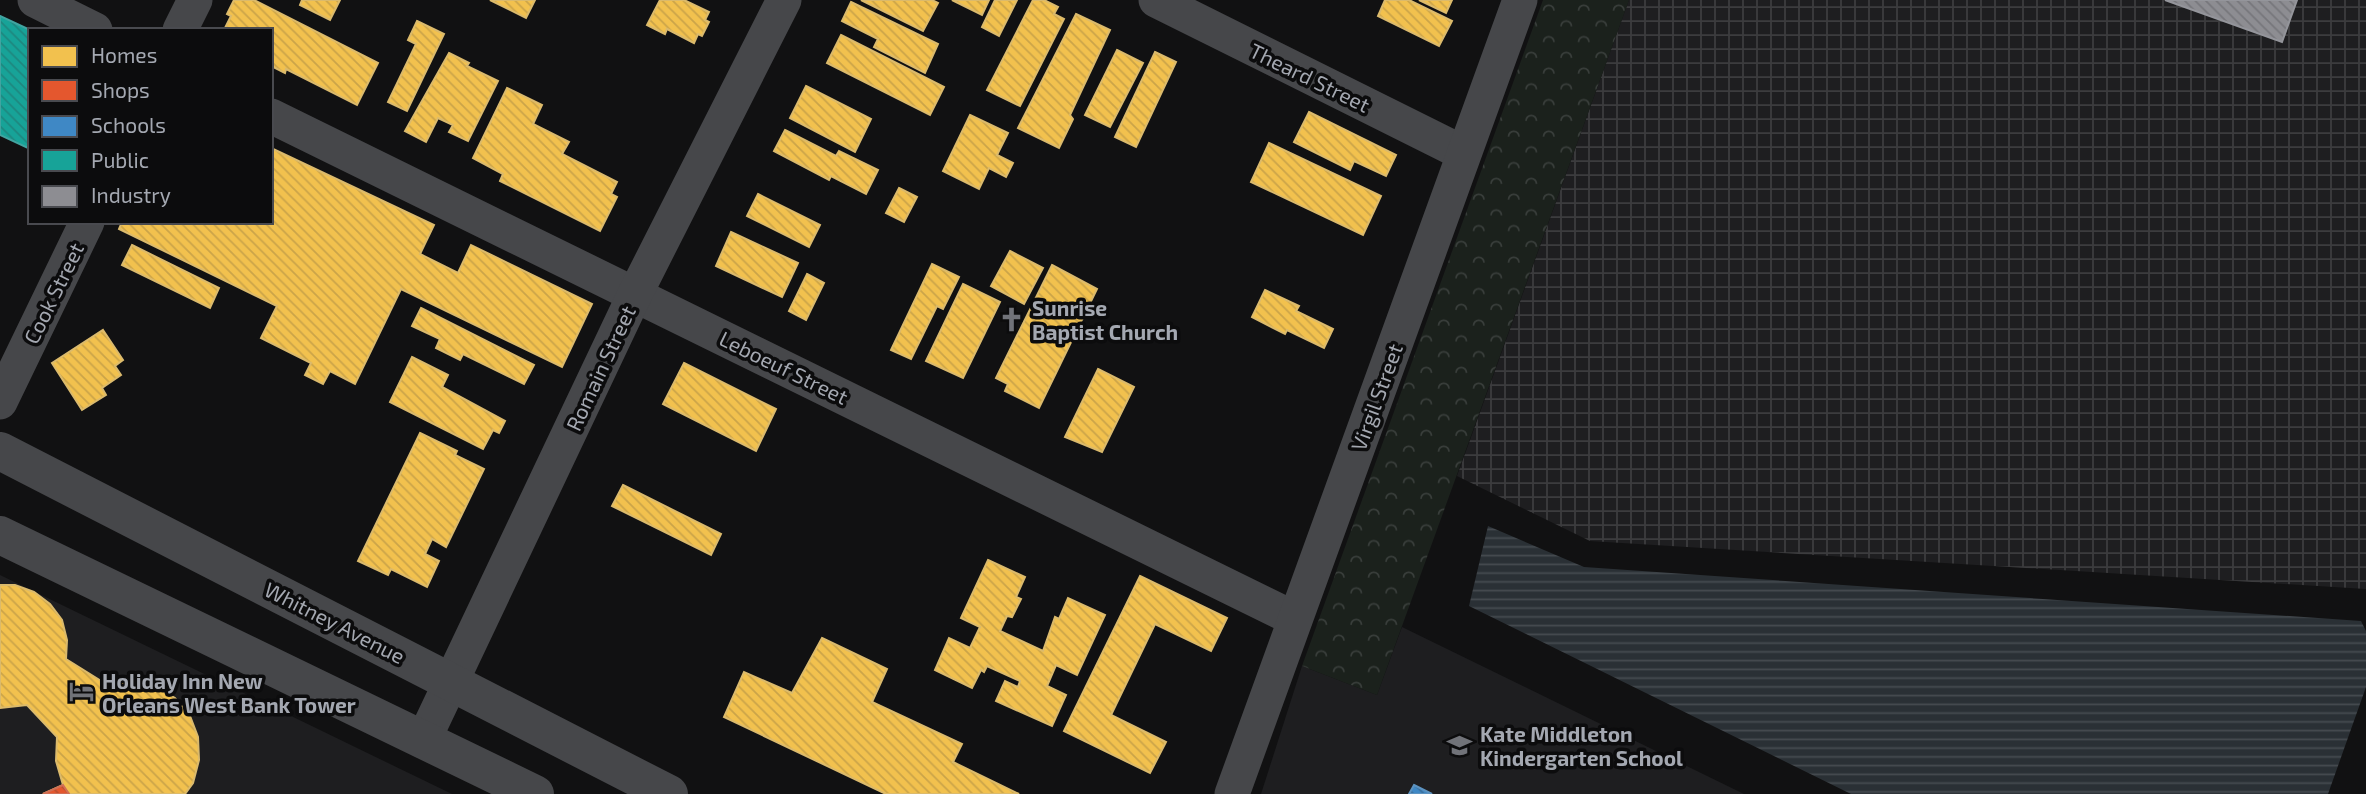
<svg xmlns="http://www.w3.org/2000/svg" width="2366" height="794" viewBox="0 0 2366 794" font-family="'Exo 2',sans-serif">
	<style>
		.built { fill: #1e1e20 }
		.industrial { fill: url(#industrial-grid) }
		.park { fill: url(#park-crowns) }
		.water { fill: url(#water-rules) }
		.homes { fill: url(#homes-back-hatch); stroke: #dbba6c; stroke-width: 2 }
		.shops { fill: url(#shops-back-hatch); stroke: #d16f55; stroke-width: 2 }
		.schools { fill: url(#schools-back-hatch); stroke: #5d92bf; stroke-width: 2 }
		.public { fill: url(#public-back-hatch); stroke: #41a4a0; stroke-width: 2 }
		.industry { fill: url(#industry-back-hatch); stroke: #94959b; stroke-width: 2 }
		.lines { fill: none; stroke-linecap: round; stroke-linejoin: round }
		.minor { stroke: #46474a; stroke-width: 35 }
		.tertiary { stroke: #46474a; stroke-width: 38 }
		.labels { text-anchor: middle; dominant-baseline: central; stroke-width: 7; stroke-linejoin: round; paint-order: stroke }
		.street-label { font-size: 21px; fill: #a4a8b1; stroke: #0c0c0d }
		.poi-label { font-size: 21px; font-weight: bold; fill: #a4a8b1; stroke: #0c0c0d; text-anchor: start }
	</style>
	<defs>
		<pattern id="industrial-grid" width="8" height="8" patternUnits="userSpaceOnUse" patternTransform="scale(1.75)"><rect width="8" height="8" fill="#1e1e20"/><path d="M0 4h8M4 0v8" fill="none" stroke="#3c3c3e"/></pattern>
		<pattern id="park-crowns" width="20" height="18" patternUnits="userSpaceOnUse" patternTransform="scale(1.75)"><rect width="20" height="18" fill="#1b211c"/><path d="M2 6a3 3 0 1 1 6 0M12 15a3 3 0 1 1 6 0" fill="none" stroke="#393e3b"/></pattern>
		<pattern id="water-rules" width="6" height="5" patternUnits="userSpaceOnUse" patternTransform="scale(1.75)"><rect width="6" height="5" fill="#2a3035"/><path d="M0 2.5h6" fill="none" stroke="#464b50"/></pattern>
		<pattern id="homes-back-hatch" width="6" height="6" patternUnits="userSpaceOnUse" patternTransform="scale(1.75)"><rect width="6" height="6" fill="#f2c14e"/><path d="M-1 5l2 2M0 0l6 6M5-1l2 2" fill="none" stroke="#cba449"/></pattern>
		<pattern id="shops-back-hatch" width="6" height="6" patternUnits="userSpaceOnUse" patternTransform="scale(1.75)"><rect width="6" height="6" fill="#e4572e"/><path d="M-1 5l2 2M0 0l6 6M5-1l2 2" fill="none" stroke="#b74e30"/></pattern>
		<pattern id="schools-back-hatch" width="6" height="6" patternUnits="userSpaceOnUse" patternTransform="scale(1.75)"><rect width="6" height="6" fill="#3f88c5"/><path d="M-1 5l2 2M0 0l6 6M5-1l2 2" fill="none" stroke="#3b6e9a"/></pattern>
		<pattern id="public-back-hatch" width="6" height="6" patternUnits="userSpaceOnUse" patternTransform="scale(1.75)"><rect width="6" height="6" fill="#17a398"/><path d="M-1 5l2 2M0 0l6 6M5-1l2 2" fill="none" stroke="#1e877f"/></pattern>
		<pattern id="industry-back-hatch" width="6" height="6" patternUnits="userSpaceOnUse" patternTransform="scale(1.75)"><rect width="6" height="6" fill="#8d8d92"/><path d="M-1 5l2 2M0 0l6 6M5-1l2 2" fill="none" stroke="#76767b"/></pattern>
	</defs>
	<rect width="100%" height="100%" fill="#111112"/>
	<!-- built -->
	<g class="built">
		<path d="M0,575L452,794H0Z"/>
		<path d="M1402,627L1744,794H1261L1302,666L1377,695Z"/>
	</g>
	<!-- industrial -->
	<path class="industrial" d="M1629,0H2366V589L1590,541L1457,476Z"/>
	<!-- park -->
	<path class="park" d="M1543,0H1629L1377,695L1302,666Z"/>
	<!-- water -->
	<path class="water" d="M1488,526L1584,567L2361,621L2366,631V687L2328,794H1851L1469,606Z"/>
	<!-- homes -->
	<g class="homes">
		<path d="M234,0H254L378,63L357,105L286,69L285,73L271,66V30H224L231,16L227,14Z"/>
		<path d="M302,0H340L330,20L300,5Z"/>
		<path d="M490,0H535L526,18Z"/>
		<path d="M660,0H684L709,12L705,20L709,22L702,36L698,34L694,43L667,29L665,34L647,25Z"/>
		<path d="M861,0H932L938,3L923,31Z"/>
		<path d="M952,0H989L982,15Z"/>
		<path d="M995,0H1017L999,36L982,27Z"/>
		<path d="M1033,0H1044L1058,7L1054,14L1064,19L1020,106L987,90Z"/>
		<path d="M1385,0H1409L1452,21L1439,46L1378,16Z"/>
		<path d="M1419,0H1452L1446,13Z"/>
		<path d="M851,2L938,44L925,73L874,47L878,39L842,21Z"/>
		<path d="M1076,14L1110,30L1070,115L1073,119L1059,148L1018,128Z"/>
		<path d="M417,21L444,34L407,111L388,102L416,44L408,40Z"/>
		<path d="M841,35L944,87L930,115L827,63Z"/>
		<path d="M1117,50L1143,63L1110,127L1085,115Z"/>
		<path d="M1155,52L1176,62L1136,147L1115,137Z"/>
		<path d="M449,53L469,63L467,66L498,81L468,141L449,132L453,125L438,118L426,142L405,131Z"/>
		<path d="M806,86L871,119L855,152L790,118Z"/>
		<path d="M507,88L542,105L533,124L569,142L562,154L617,182L611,194L617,197L600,231L500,181L503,174L473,158Z"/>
		<path d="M1309,112L1396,155L1386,176L1354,161L1350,170L1294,142Z"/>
		<path d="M970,115L1008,133L997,155L1013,163L1006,177L989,168L979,189L943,171Z"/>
		<path d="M785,130L836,156L839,151L878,170L866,194L831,176L829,180L774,151Z"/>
		<path d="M1269,143L1381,196L1363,235L1251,182Z"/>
		<path d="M271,148L434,225L420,254L458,273L471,245L592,304L562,367L401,289L355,384L330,371L323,384L305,375L311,363L261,338L277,306L119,229L122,222H271Z"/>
		<path d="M899,188L917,197L904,222L886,213Z"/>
		<path d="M758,194L820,225L809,247L747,216Z"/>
		<path d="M731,232L798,263L782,297L716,266Z"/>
		<path d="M132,245L219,288L210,308L122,265Z"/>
		<path d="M1010,251L1043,268L1024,304L991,286Z"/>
		<path d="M932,264L959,277L943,309L937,306L911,359L891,350Z"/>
		<path d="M1052,265L1097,289L1039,408L1005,391L1008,384L996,378Z"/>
		<path d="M807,274L824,283L806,320L789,311Z"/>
		<path d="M963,284L1000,302L963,378L926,361Z"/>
		<path d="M1265,290L1299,306L1296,311L1333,329L1324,348L1287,330L1285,334L1252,317Z"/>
		<path d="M421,308L534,365L524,384L463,354L460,360L436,348L440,339L412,326Z"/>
		<path d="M103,330L123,360L115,366L121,375L102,388L106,395L82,410L52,363Z"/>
		<path d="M412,357L448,375L442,387L505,421L499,433L493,430L483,449L390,402Z"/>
		<path d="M684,363L776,409L756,451L663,404Z"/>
		<path d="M1098,369L1134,387L1102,452L1065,437Z"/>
		<path d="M420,433L457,451L455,455L484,469L446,547L432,539L425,554L439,561L427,587L391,569L388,575L358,561Z"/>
		<path d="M623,485L721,534L711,555L612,506Z"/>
		<path d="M988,560L1025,577L1016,597L1021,599L1012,617L1007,616L1000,631L1043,651L1055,617L1059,619L1068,598L1105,615L1077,675L1056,665L1047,686L1066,695L1052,726L996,701L1005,681L1018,687L1020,681L987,666L984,672L981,670L972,688L935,670L949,638L970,648L980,627L961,618Z"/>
		<path d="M1140,576L1227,618L1211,651L1155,624L1111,715L1166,742L1150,773L1064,731Z"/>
		<path d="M0,585H15L34,592L50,604L62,620L67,640L66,659L106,684L130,680L154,686L175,698L190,716L198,737L199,760L193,783L185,794H43L63,785L56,761L57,737L27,705L0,708Z"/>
		<path d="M822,638L887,669L872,702L962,744L953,762L1019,794H886L724,717L744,672L792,693Z"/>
	</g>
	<!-- shops -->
	<path class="shops" d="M63,785L69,794H43Z"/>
	<!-- schools -->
	<path class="schools" d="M1414,785L1432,794H1409Z"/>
	<!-- public -->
	<path class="public" d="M0,16L30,30V149L0,135Z"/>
	<!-- industry -->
	<path class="industry" d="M2165,0H2297L2282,42Z"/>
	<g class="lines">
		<!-- minor -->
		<g class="minor">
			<path d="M35,0L95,30"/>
			<path d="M1156,0L1463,153"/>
			<path d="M180,30L195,0"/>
			<path d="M271,116L1295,619"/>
			<path d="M0,402L87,222"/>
			<path d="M423,741L635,294L784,0"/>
			<path d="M1232,794L1520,0"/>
		</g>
		<!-- tertiary -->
		<g class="tertiary">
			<path d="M0,451L669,794"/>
			<path d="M0,535L535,794"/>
		</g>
	</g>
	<!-- icons -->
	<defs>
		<symbol id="church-bare" viewBox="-9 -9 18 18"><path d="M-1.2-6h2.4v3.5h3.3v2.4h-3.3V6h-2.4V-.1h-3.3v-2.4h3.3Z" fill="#717379" stroke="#0c0c0d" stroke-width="2.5" paint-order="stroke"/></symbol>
		<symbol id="hotel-bare" viewBox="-9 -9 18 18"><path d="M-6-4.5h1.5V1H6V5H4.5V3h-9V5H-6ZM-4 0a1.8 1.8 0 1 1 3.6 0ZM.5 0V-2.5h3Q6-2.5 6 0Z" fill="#717379" stroke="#0c0c0d" stroke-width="2.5" paint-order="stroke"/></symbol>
		<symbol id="school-bare" viewBox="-9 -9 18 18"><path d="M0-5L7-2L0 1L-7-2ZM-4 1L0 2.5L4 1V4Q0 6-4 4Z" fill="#717379" stroke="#0c0c0d" stroke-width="2.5" paint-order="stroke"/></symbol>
	</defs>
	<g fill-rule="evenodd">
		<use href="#church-bare" x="994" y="302" width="35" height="35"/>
		<use href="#hotel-bare" x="64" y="674" width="35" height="35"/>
		<use href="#school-bare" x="1442" y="728" width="35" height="35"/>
	</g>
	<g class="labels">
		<!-- street labels -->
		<g class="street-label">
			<text transform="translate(1310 77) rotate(26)">Theard Street</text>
			<text transform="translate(53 293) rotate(-64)">Cook Street</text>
			<text transform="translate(784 367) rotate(26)">Leboeuf Street</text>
			<text transform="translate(600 368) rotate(-65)">Romain Street</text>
			<text transform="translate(1376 397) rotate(-70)">Virgil Street</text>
			<text transform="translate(335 622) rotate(27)">Whitney Avenue</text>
		</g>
		<!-- poi labels -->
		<g class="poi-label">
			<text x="1032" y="307">Sunrise<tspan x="1032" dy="24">Baptist Church</tspan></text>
			<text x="102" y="680">Holiday Inn New<tspan x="102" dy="24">Orleans West Bank Tower</tspan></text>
			<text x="1480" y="733">Kate Middleton<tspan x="1480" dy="24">Kindergarten School</tspan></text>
		</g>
	</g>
	<!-- legend -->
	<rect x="28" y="28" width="245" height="196" fill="#0c0c0d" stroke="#494a4f" stroke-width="2"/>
	<rect x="42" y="46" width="35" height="21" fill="#f2c14e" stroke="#494a4f" stroke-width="2"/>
	<text x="91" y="63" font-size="21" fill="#a4a8b1">Homes</text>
	<rect x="42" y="80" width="35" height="21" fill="#e4572e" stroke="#494a4f" stroke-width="2"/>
	<text x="91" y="98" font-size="21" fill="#a4a8b1">Shops</text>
	<rect x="42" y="116" width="35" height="21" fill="#3f88c5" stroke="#494a4f" stroke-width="2"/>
	<text x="91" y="133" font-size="21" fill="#a4a8b1">Schools</text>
	<rect x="42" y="150" width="35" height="21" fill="#17a398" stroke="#494a4f" stroke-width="2"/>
	<text x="91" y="168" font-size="21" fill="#a4a8b1">Public</text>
	<rect x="42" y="186" width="35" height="21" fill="#8d8d92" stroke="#494a4f" stroke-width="2"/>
	<text x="91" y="203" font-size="21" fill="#a4a8b1">Industry</text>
</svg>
